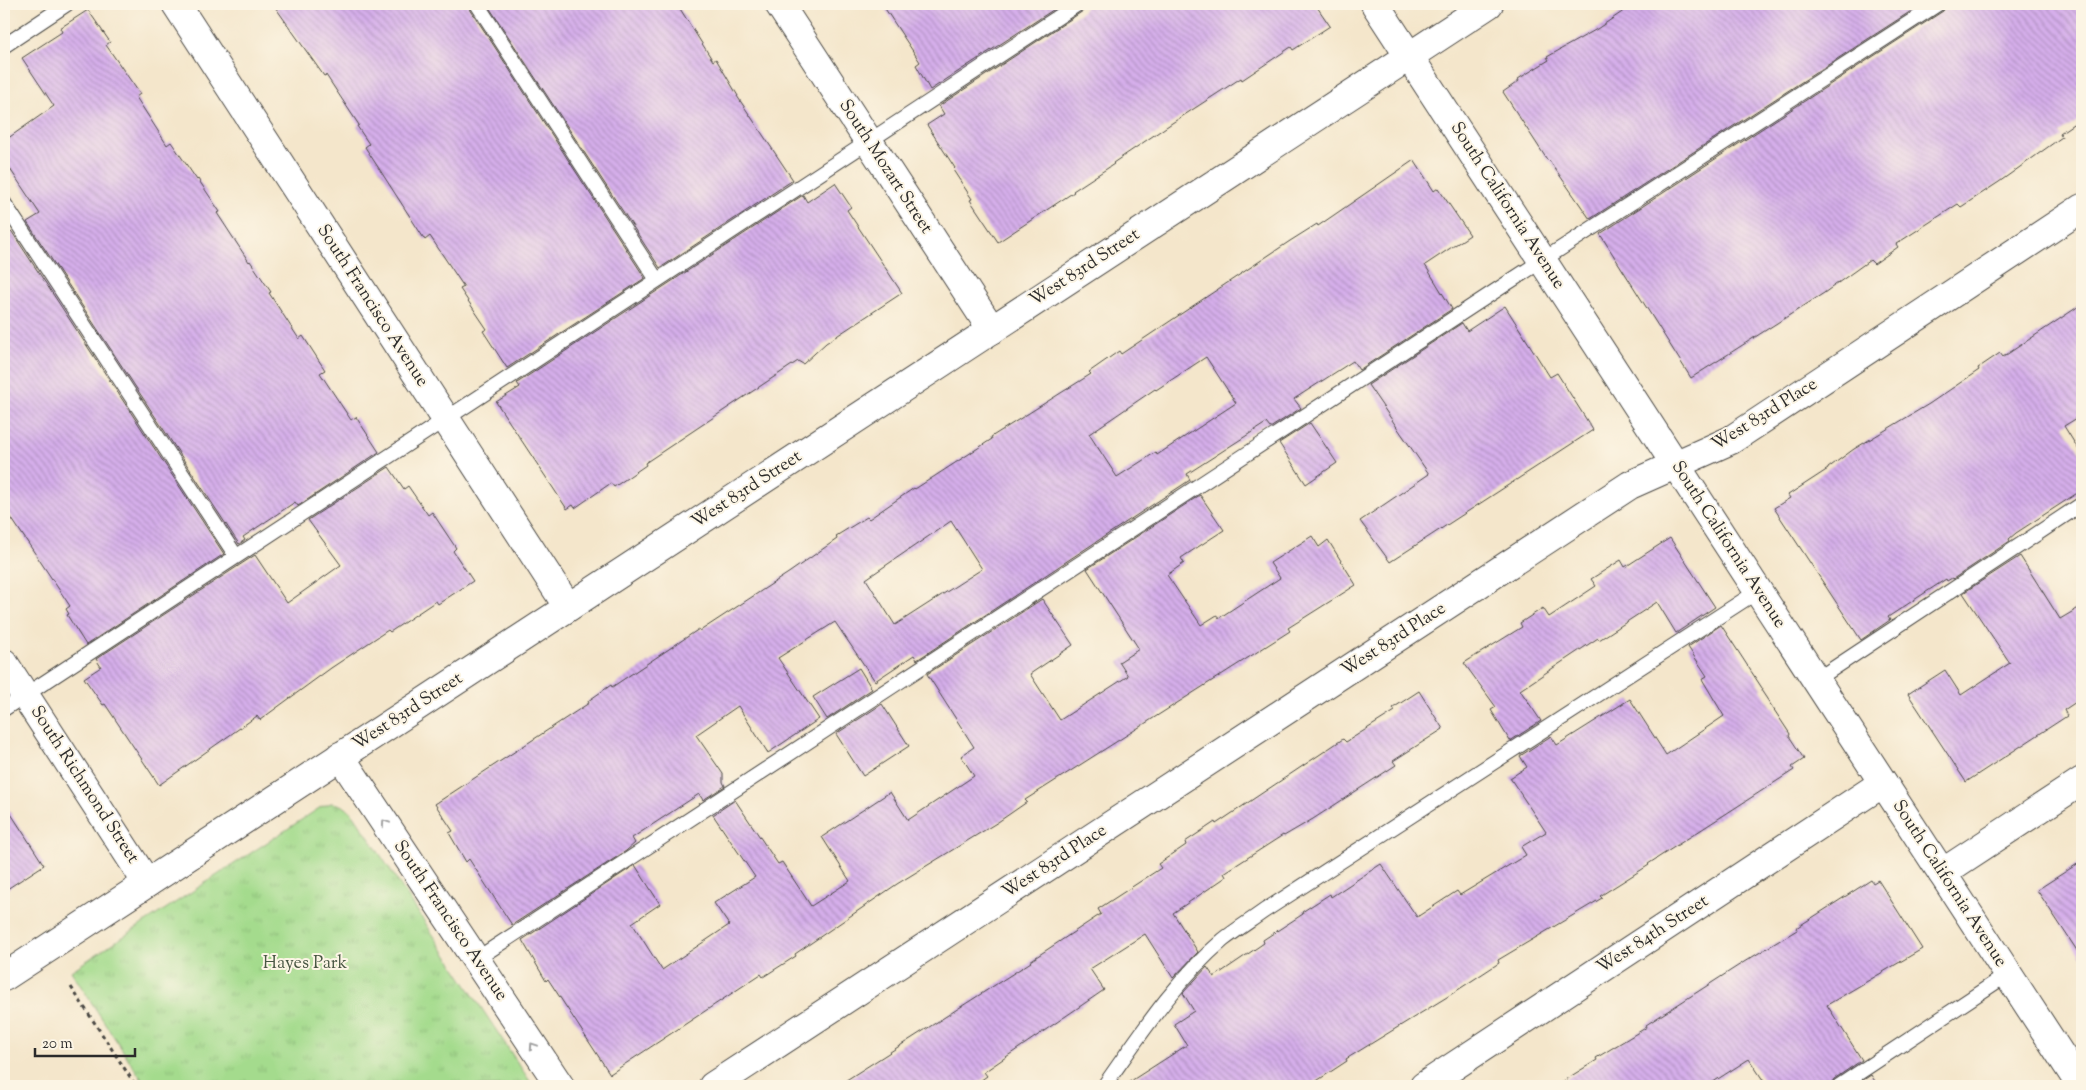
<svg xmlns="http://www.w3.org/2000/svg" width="2086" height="1090" viewBox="0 0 2086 1090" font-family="'Sorts Mill Goudy',serif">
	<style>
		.park { fill: url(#park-tufts); stroke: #68835c }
		.building { fill: url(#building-back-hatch); fill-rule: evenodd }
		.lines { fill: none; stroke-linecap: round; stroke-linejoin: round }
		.service-casing { stroke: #494743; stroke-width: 16 }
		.minor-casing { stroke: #494743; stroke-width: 30 }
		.tertiary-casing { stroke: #494743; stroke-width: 30 }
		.path { stroke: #494743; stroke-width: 3; stroke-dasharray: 4 4; stroke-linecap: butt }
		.service { stroke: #fff; stroke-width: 14 }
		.minor { stroke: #fff; stroke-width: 28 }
		.tertiary { stroke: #fff; stroke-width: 28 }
		.oneway { stroke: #a0a0a0 }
		.labels { text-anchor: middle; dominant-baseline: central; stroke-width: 4; stroke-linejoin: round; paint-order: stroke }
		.street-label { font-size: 18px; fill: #2b2b2b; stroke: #fcf5e5 }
		.park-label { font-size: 18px; fill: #495744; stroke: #fcf5e5 }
	</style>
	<defs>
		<pattern id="park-tufts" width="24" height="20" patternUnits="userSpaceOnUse" patternTransform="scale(1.25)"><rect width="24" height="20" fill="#a4db8d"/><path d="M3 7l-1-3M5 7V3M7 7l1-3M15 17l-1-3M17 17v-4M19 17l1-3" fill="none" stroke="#8dbc7a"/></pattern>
		<pattern id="building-back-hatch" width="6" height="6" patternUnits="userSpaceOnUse" patternTransform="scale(1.25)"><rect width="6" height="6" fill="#d6afeb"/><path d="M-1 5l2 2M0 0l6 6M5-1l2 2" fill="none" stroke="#ae8fbf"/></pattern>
	</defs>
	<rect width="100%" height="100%" fill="#fcf5e5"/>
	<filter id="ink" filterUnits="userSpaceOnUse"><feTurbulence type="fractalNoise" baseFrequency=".02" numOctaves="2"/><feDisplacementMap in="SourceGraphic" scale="10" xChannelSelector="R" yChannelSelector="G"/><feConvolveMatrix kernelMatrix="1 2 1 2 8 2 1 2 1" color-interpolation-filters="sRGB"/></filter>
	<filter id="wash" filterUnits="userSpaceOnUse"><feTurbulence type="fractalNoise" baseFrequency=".0096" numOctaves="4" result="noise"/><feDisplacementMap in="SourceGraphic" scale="20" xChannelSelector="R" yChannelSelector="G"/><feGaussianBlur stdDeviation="1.12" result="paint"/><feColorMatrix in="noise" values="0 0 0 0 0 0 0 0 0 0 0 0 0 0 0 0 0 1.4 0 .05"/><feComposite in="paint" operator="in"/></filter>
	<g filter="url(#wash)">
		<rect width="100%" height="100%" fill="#f4e6cb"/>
		<!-- park -->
		<path class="park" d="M331,803C342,804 347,808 354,815L533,1086H146L71,971L321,807Z"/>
		<g id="blocks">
			<!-- building -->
			<g class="building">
				<path d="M273,4H468L470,9L645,278L507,368L483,331L487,329L460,289L464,287L430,236L425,240L365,147L369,144L357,126L359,125L326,75L324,76Z"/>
				<path d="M487,4H677L713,61L716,59L738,96H737L793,180L660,268Z"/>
				<path d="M882,4H1062L930,90L916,65L920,62Z"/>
				<path d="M1087,4H1315L1330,26L1293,50L1291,47L1242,80L1241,78L1172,123L1113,163L1114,164L1073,191L1074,192L998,242L970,200L972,199L953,170L955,168L927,125L944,114L939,106L1083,11Z"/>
				<path d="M1634,4H1922L1590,219L1549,160L1548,161L1503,92L1519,81L1518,79L1549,60L1547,57L1597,29Z"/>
				<path d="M1947,4H2076L2082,14V118L2060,133L2062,137L1999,182L1961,207L1958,204L1896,244L1898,247L1874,264L1870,260L1824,293L1691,378L1600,234L1943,11Z"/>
				<path d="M88,10L110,42L106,45L140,94L136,97L167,145L171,142L197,180L198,179L220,212L217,213L249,262L250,261L271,292L269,293L299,339L303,336L325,370L320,373L351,420L356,417L379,452L298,506L295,502L243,537L245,540L239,544L27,222L40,214L4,160V141L54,106L22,58L62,32L60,28Z"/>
				<path d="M1414,160L1434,191L1438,188L1470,235L1425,265L1452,309L1359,370L1353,361L1294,399L1301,408L1270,428L1266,423L1187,474L1190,480L917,660L914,655L875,681L835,622L778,658L819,719L768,753L738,706L696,735L723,774V782L725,786L703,800L699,794L632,838L635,843L626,851L512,925L469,859L466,862L449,833L453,831L435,804L589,703L588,701L611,685L612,687L699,629L700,631L790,572L837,539L836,536L867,517L869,519L914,488L915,489L992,439L991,437L1091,374L1089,372L1119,351L1121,354L1290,241L1317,224L1318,226ZM1206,357L1236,403L1157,455L1156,452L1117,477L1089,434L1155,389L1156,390ZM951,521L982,569L895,625L866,579Z"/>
				<path d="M835,183L851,207L847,210L902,293L826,343L803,364L798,361L645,463L646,465L614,487L611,483L575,508L573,505L567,509L496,402L520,387L517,383L803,195L807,202Z"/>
				<path d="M12,232L224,554L86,645L67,615L69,614L66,609L70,606L4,507V238Z"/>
				<path d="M2082,304V415L2064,426L2082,455V490L2016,533L2009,539L2010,541L1953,579L1952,578L1947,581L1946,579L1888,617L1890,620L1861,640L1774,508L1790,498L1788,495L1828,469V468L1854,449L1929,404L1979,370L1978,368L2000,353L2003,357Z"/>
				<path d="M1505,306L1550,377L1557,373L1593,430L1390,562L1360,521L1429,474L1368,385L1462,323L1467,331Z"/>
				<path d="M1310,423L1337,463L1306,484L1279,443Z"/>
				<path d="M389,467L404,489L408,486L428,515L432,512L456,548L453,551L473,581L438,604L436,601L390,632L388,630L331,668L260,720L257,716L159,785L105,704L103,705L84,678L101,667L96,659L255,555L287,603L341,565L308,520Z"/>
				<path d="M1200,495L1224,530L1181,558L1184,563L1167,575L1201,625L1217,615L1219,618L1280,578L1270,563L1312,536L1319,547L1328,540L1356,585L1288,628L1290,631L1025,800L1027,802L998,822L897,884L795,954L796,956L763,977L761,974L610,1074L548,979L546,981L522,940L635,865L660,904L632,923L662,970L729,925L714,903L755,877L713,815L735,800L778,864L782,862L811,906L850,881L822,837L890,792L908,820L974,776L961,756L974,747L927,674L1042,599L1073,645L1030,674L1060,720L1128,676L1119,662L1139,649L1087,569Z"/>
				<path d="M1670,538L1715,607L1676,633L1657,602L1599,640L1598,638L1520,690L1541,721L1510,741L1491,710L1496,707L1464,663L1522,627L1520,623L1543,608L1549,617L1596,586L1591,579L1621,560L1625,567Z"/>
				<path d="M2020,556L2060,619L2082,606V698L2064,710L2067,716L1966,782L1908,694L1945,670L1961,695L2010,663L1963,593Z"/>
				<path d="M1721,625L1762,688L1761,690L1790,734L1789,736L1804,759L1792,767L1794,770L1648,864L1649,865L1600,896L1602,898L1498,960L1499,963L1447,997L1346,1059L1347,1061L1309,1086H1123L1187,1045L1174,1024L1194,1011L1183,993L1207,967L1214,977L1264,943L1263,940L1303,914L1302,912L1330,894L1331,897L1381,864L1417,917L1457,891L1460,895L1526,855L1521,847L1546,832L1510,778L1527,767L1520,756L1551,736L1557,745L1630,699L1666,755L1724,716L1702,679L1707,676L1688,647Z"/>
				<path d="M859,668L872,689L827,719L813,697Z"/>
				<path d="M1419,691L1443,729L1393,761L1396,765L1313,819L1284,836L1283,835L1224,873L1226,877L1173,913L1198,952L1173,978L1145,934L1090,969L1104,990L984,1072L987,1076L973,1086H837L1031,962L1030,961L1101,914L1098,909L1161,868L1158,864L1186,845L1185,842L1215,822L1216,824L1343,739L1346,742L1395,711L1393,708Z"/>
				<path d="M882,704L909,746L863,776L836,734Z"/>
				<path d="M4,803L44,865L4,891Z"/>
				<path d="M2082,861V958L2037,890Z"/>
				<path d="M1871,880L1873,883L1878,880L1922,949L1827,1005L1862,1060L1834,1079L1830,1086H1767L1749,1059L1707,1086H1555L1597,1060L1596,1058L1647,1027L1646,1025L1744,962L1797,930L1796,928L1818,914Z"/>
				<path d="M1871,1075L1878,1086H1854Z"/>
			</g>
		</g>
	</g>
	<g filter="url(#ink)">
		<use href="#blocks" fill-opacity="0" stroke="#494743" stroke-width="1"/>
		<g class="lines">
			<defs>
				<g id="service">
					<path d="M477,4L657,280"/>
					<path d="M4,46L67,4"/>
					<path d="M4,203L236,556"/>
					<path d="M1816,680L2082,504"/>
					<path d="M4,709L1078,4"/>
					<path d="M475,960L1509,282L1938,4"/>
					<path d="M1104,1086C1140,1035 1175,981 1223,940C1236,930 1250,921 1264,911L1758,591"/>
					<path d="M1839,1086L2008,974"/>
				</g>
				<g id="minor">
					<path d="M176,4L568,607"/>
					<path d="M779,4L992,330"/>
					<path d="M1375,4L2081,1086"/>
					<path d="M4,663L147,883"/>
					<path d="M340,756L560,1086"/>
					<path d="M1942,873L2082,781"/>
					<path d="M713,1086L1630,485L1731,440L2082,208"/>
					<path d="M1424,1086L1883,783"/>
				</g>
				<path id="tertiary" d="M4,977L1489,4"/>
			</defs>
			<!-- service casing -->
			<use href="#service" class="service-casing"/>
			<!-- minor casing -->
			<use href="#minor" class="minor-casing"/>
			<!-- tertiary casing -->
			<use href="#tertiary" class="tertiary-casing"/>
			<!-- path -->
			<path class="path" d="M71,987L136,1086"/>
			<!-- service -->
			<use href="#service" class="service"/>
			<!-- minor -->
			<use href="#minor" class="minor"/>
			<!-- tertiary -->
			<use href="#tertiary" class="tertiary"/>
		</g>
		<!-- one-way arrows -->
		<defs><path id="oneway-chevron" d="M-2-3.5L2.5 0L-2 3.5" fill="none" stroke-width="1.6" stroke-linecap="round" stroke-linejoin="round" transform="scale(1.25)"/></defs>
		<g class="oneway">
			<use href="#oneway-chevron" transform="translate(385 823) rotate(-124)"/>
			<use href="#oneway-chevron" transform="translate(533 1046) rotate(-124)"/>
		</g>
	</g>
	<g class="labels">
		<!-- street labels -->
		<g class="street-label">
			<text transform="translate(885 167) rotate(57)">South Mozart Street</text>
			<text transform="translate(1507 206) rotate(57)">South California Avenue</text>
			<text transform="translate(1085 268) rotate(-33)">West 83rd Street</text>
			<text transform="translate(372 306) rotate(57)">South Francisco Avenue</text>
			<text transform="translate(1765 415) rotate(-32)">West 83rd Place</text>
			<text transform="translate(747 490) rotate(-33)">West 83rd Street</text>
			<text transform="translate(1728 545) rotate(57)">South California Avenue</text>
			<text transform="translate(1394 640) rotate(-33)">West 83rd Place</text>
			<text transform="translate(408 712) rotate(-33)">West 83rd Street</text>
			<text transform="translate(84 785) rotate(57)">South Richmond Street</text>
			<text transform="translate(1055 862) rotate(-33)">West 83rd Place</text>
			<text transform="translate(1949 884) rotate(57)">South California Avenue</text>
			<text transform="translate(450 921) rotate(56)">South Francisco Avenue</text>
			<text transform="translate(1653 935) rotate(-33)">West 84th Street</text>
		</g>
		<!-- park labels -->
		<g class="park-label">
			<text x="305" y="964">Hayes Park</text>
		</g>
	</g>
	<!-- margin -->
	<rect width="2086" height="1090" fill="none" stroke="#fcf5e5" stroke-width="20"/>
	<!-- scale -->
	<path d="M35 1048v8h100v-8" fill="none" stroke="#2b2b2b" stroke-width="2.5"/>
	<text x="42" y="1048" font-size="15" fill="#2b2b2b" stroke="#fcf5e5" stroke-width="4" paint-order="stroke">20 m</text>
</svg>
